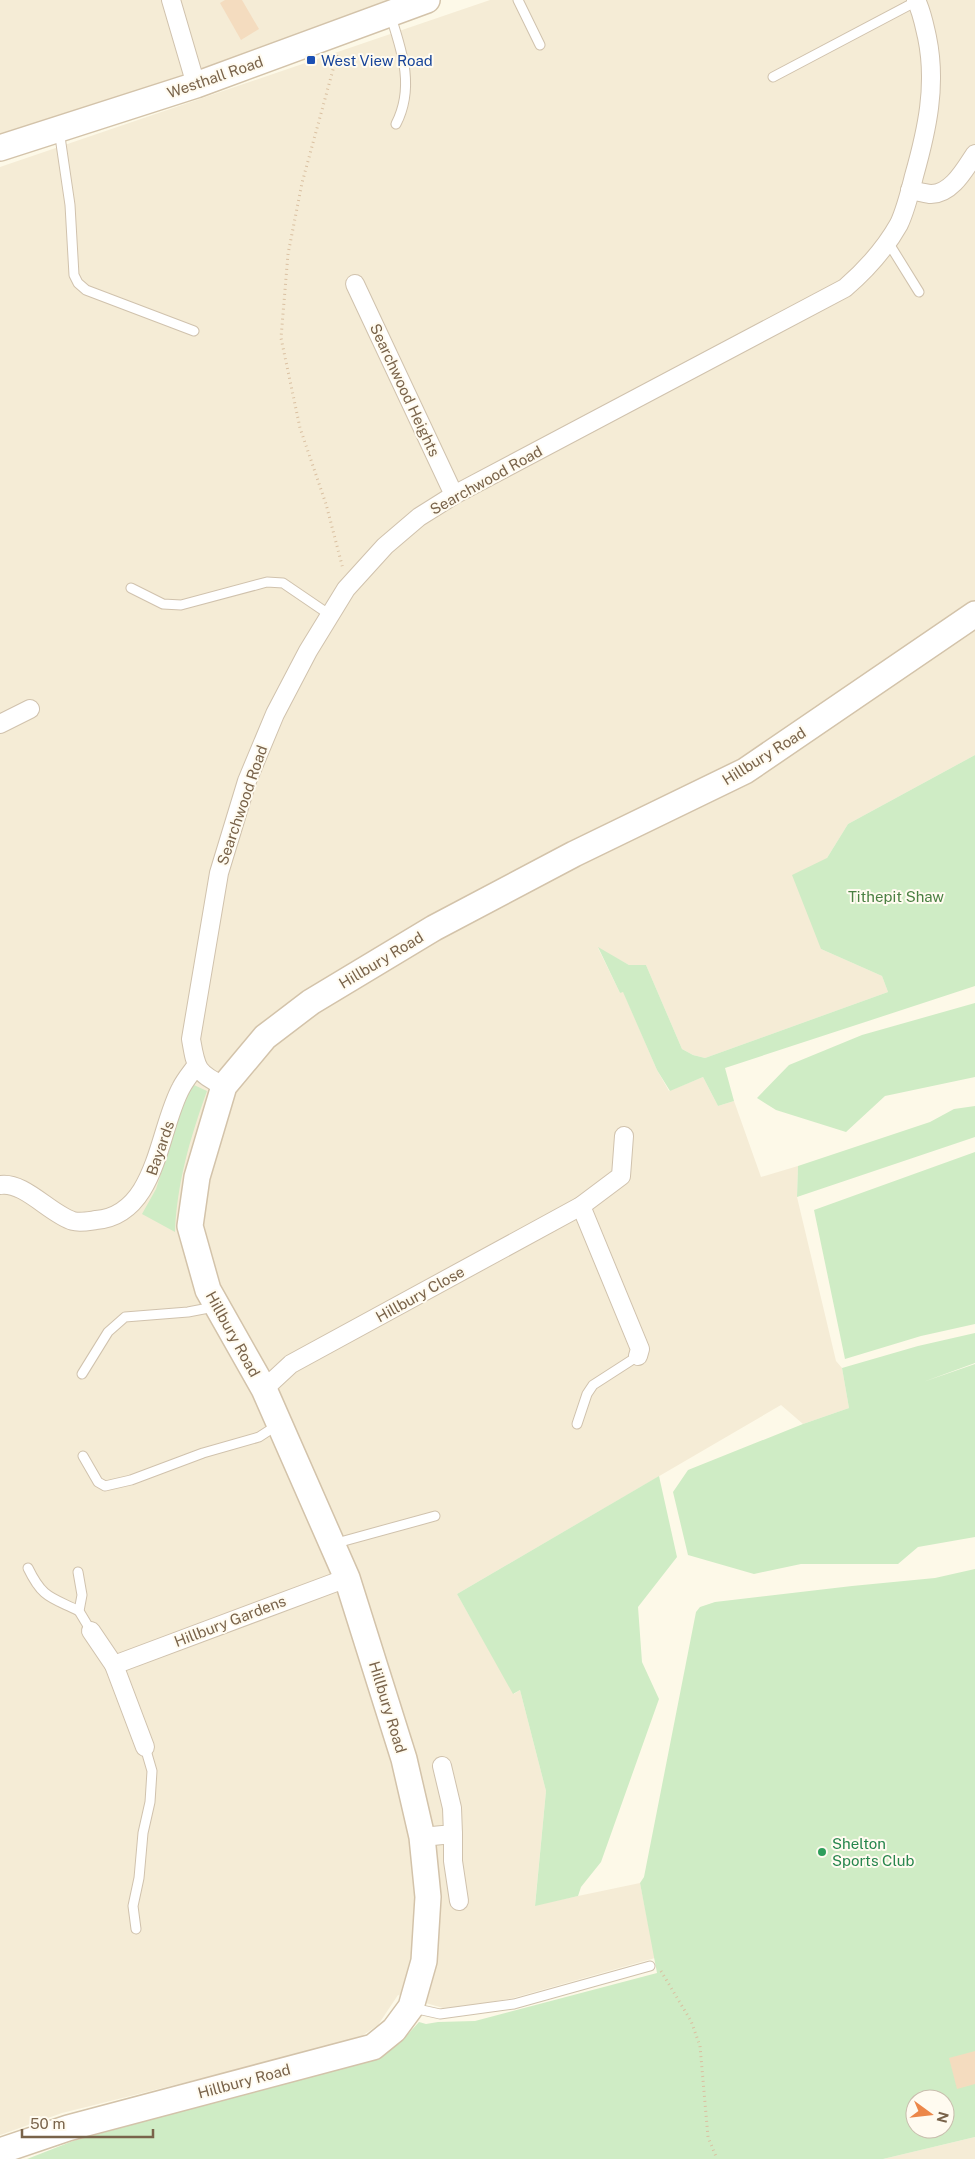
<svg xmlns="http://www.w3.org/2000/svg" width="975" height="2159" viewBox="0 0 975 2159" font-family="'Public Sans',sans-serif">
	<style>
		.residential { fill: #f5ecd6 }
		.green { fill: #cfecc5; fill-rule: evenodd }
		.building { fill: #f4dcbf }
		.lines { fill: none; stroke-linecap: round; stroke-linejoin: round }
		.lane-casing { stroke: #d0c2ad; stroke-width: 11 }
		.street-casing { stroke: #d0c2ad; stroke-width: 20 }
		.secondary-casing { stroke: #d3c3aa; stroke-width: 28 }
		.path { stroke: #dac0a1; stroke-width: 3; stroke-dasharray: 1 4; stroke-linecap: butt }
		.lane { stroke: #fff; stroke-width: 9 }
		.street { stroke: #fff; stroke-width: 18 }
		.secondary { stroke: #fff; stroke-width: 25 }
		.transit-dot { fill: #1a4fb4; stroke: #fffbf0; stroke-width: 2 }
		.leisure-dot { fill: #2e9e5b; stroke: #fffbf0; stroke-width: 2 }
		.labels { text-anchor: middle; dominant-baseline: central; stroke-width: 4; stroke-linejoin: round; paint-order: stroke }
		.transit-label { font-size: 15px; fill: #164399; stroke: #fffbf0; text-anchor: start }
		.street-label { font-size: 15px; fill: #79634a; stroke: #fffbf0 }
		.park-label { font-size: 15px; fill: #4a8042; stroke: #fffbf0 }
		.leisure-label { font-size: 15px; fill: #27864d; stroke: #fffbf0; text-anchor: start }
	</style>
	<rect width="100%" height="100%" fill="#fdf9e8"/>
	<!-- residential -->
	<g class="residential">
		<path d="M0,0H392L264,50L0,139Z"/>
		<path d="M490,0H975V755L848,824L827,858L821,949L882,976L888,992L705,1058L693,1055L682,1049L646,965H629L598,948L620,993L623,991L657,1070L669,1091L703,1077L718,1106L734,1101L761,1177L798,1166L797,1197L836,1361L842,1368L849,1408L803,1424L781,1405L457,1594L514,1694L520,1690L546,1791L535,1905L640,1883L655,1958L513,1998L470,2006L443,2008L398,1995L378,2025L356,2040L62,2113L0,2135V167Z"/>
		<path d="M975,2137V2159H883L971,2138Z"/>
	</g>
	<!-- green -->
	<g class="green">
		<path d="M975,755V986L725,1068L734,1101L718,1106L703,1077L670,1091L657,1070L623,992L620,993L598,947L629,965H646L682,1049L693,1055L705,1058L888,992L882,976L821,949L792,875L827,858L848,824Z"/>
		<path d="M975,1003V1077L885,1096L846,1132L776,1110L757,1098L789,1065L862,1035Z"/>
		<path d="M194,1085L207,1091C190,1138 177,1183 175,1232L142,1214L156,1189L187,1092Z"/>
		<path d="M975,1106V1137L797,1197L798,1166L930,1122L954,1109Z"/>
		<path d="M975,1152V1324L921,1336L845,1359L814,1210Z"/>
		<path d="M975,1333V1363L923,1382L975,1364V1537L918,1547L898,1564H801L754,1574L688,1555L673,1492L688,1470L803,1424L849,1408L842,1368L918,1346Z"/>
		<path d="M659,1476L677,1557L638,1607L642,1662L659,1699L601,1862L581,1887L578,1896L535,1906L546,1791L520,1690L513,1694L457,1594Z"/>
		<path d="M975,1569V2137L883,2159H27L73,2141L375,2058L400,2043L419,2022L426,2024L438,2022L475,2021L657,1973L640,1883L644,1877L696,1612L700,1607L715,1602L852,1586L935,1578ZM915,2099H945V2129H915Z"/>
	</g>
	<!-- building -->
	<g class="building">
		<path d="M225,0H242L259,29L241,40L220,3Z"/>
		<path d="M975,2051V2084L957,2089L949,2058Z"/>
	</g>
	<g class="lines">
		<defs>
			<g id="lane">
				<path d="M518,0L540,45"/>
				<path d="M390,14C402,51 415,87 396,124"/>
				<path d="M773,77L917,1"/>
				<path d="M59,130L70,205L74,275L78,283L86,290L194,331"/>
				<path d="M888,242L919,292"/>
				<path d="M131,588L163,604L181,605L267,582L283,583L330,615"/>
				<path d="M82,1374L108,1332L125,1317L188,1312L214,1307"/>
				<path d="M577,1424L587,1394L593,1385L638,1356"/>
				<path d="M83,1456L98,1482L105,1486L131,1480L203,1453L259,1437L279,1424"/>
				<path d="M333,1544L435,1516"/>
				<path d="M28,1568C43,1599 51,1597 79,1611"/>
				<path d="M78,1572L82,1595L79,1611L91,1631"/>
				<path d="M136,1929L133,1906L139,1878L143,1833L150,1802L152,1771L145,1747"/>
				<path d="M413,2008L440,2014L514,2004L650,1966"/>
			</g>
			<g id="street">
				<path d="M171,0L196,85"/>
				<path d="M910,190C916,191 923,193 930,194C951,195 965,169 975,154"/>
				<path d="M355,284L454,495"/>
				<path d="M0,724L30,709"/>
				<path d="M224,1086C196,1073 196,1068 191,1039L219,873L247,781L275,714L308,651L346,589L385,546L419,517L454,495L845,288C867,269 885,249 899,224C906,209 910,192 914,176C927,130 937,85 927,37C924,24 922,12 916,0"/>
				<path d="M0,1185C24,1181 50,1214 73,1221C80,1223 89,1221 96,1220C157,1215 158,1130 181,1088C185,1080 191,1073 196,1066"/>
				<path d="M581,1206L640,1349L638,1356"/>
				<path d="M264,1389L291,1364L581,1206L621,1176L624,1136"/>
				<path d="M91,1631L114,1665L145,1747"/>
				<path d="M114,1665L347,1578"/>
				<path d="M453,1834V1861L459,1901"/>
				<path d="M422,1837L453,1834L452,1808L442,1766"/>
			</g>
			<g id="secondary">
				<path d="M0,148L196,85L427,0"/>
				<path d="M0,2151L68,2128L373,2047L394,2030L411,2007L424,1961L428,1897L422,1837L404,1759L347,1578L264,1389L208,1290L190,1226L197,1177L224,1086L265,1037L311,1002L434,928L574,854L745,771L975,614"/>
			</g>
		</defs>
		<!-- lane casing -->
		<use href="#lane" class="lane-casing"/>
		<!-- street casing -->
		<use href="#street" class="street-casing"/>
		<!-- secondary casing -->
		<use href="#secondary" class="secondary-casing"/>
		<!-- path -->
		<g class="path">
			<path d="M337,55L302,183L288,254L281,338L300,428L326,504L343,569"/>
			<path d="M661,1971L691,2021L700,2046L708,2137L717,2159"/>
		</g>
		<!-- lane -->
		<use href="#lane" class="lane"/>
		<!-- street -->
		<use href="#street" class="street"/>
		<!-- secondary -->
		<use href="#secondary" class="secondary"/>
	</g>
	<!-- markers -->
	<rect class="transit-dot" x="306" y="55" width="10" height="10" rx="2.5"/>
	<circle class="leisure-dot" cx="822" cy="1852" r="5"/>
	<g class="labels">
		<!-- transit labels -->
		<g class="transit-label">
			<text x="321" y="60">West View Road</text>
		</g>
		<!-- street labels -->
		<g class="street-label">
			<text transform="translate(215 77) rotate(-19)">Westhall Road</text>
			<text transform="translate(405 390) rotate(65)">Searchwood Heights</text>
			<text transform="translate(486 480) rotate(-29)">Searchwood Road</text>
			<text transform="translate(764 756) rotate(-32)">Hillbury Road</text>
			<text transform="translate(242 805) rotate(-71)">Searchwood Road</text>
			<text transform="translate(381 960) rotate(-31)">Hillbury Road</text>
			<text transform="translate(160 1148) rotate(-71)">Bayards</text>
			<text transform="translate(420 1294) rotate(-29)">Hillbury Close</text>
			<text transform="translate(233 1334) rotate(61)">Hillbury Road</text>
			<text transform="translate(230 1621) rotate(-21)">Hillbury Gardens</text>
			<text transform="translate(388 1707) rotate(73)">Hillbury Road</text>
			<text transform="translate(244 2081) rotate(-15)">Hillbury Road</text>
		</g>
		<!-- park labels -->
		<g class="park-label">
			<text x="896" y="896">Tithepit Shaw</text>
		</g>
		<!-- leisure labels -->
		<g class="leisure-label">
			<text x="832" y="1843">Shelton<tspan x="832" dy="17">Sports Club</tspan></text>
		</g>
	</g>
	<!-- north arrow -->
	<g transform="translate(930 2114) rotate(105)"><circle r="24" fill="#fffbf0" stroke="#c9beae"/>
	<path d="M0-4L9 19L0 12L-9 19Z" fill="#ec8749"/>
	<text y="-8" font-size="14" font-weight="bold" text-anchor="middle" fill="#79634a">N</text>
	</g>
	<!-- scale -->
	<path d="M22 2129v8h131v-8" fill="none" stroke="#79634a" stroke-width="2.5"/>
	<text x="30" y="2129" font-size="15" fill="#79634a" stroke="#fffbf0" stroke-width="4" paint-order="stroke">50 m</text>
</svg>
